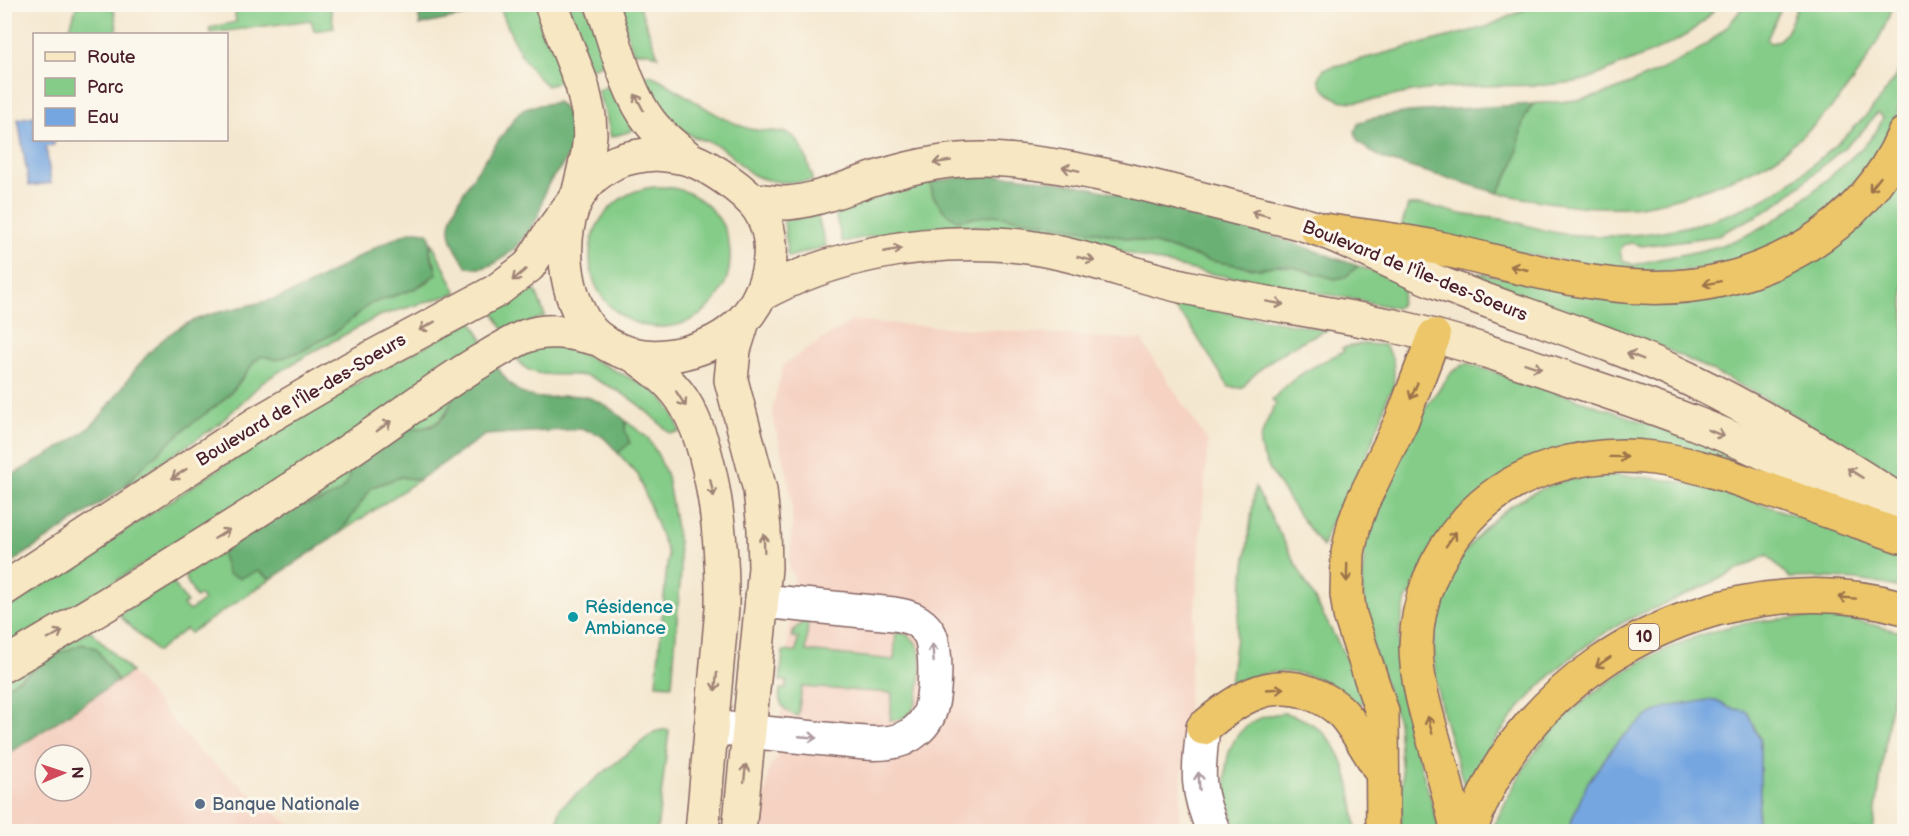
<svg xmlns="http://www.w3.org/2000/svg" width="1909" height="836" viewBox="0 0 1909 836" font-family="'Balsamiq Sans',sans-serif">
	<style>
		.built { fill: #f5d2c2; fill-rule: evenodd }
		.green { fill: #84cc88; stroke: #67765a; stroke-width: 1.5; fill-rule: evenodd }
		.forest { fill: #6bb074; stroke: #5a6850; stroke-width: 1.5 }
		.water { fill: #75a6e0; stroke: #606286; stroke-width: 1.5 }
		.lines { fill: none; stroke-linecap: round; stroke-linejoin: round }
		.street-casing { stroke: #866564; stroke-width: 36 }
		.secondary-casing { stroke: #866564; stroke-width: 36 }
		.highway-casing { stroke: #866564; stroke-width: 36 }
		.street { stroke: #fff; stroke-width: 33 }
		.secondary { stroke: #f7e8c3; stroke-width: 33 }
		.highway { stroke: #ecc669; stroke-width: 33 }
		.oneway { stroke: #a08477 }
		.oneway2 { stroke: #9b724a }
		.oneway3 { stroke: #ae9aa0 }
		.culture-dot { fill: #0f9aa8; stroke: #fbf7ec; stroke-width: 2 }
		.service-dot { fill: #5c6f8a; stroke: #fbf7ec; stroke-width: 2 }
		.labels { text-anchor: middle; dominant-baseline: central; stroke-width: 6; stroke-linejoin: round; paint-order: stroke }
		.shield { fill: #fbf7ec; stroke: #7f6065; stroke-width: 1.5 }
		.shield-label { font-size: 16px; font-weight: bold; fill: #4a1f2b }
		.street-label { font-size: 18px; fill: #4a1f2b; stroke: #fbf7ec }
		.culture-label { font-size: 18px; fill: #0d838f; stroke: #fbf7ec; text-anchor: start }
		.service-label { font-size: 18px; fill: #4e5e75; stroke: #fbf7ec; text-anchor: start }
	</style>
	<rect width="100%" height="100%" fill="#fbf7ec"/>
	<filter id="ink" filterUnits="userSpaceOnUse"><feTurbulence type="fractalNoise" baseFrequency=".0167" numOctaves="2"/><feDisplacementMap in="SourceGraphic" scale="12" xChannelSelector="R" yChannelSelector="G"/><feConvolveMatrix kernelMatrix="1 2 1 2 8 2 1 2 1" color-interpolation-filters="sRGB"/></filter>
	<filter id="wash" filterUnits="userSpaceOnUse"><feTurbulence type="fractalNoise" baseFrequency=".008" numOctaves="4" result="noise"/><feDisplacementMap in="SourceGraphic" scale="24" xChannelSelector="R" yChannelSelector="G"/><feGaussianBlur stdDeviation="1.35" result="paint"/><feColorMatrix in="noise" values="0 0 0 0 0 0 0 0 0 0 0 0 0 0 0 0 0 1.4 0 .05"/><feComposite in="paint" operator="in"/></filter>
	<g filter="url(#wash)">
		<rect width="100%" height="100%" fill="#f4e7cf"/>
		<!-- built -->
		<g class="built">
			<path d="M852,321L1141,340L1208,442L1178,831L762,832L768,772L771,764L777,760L794,578L790,570L789,562L792,530V508L788,476L772,415L773,405L784,364Z"/>
			<path d="M131,672L202,755L298,831L5,832V756ZM45,755H81V791H45Z"/>
		</g>
		<!-- green -->
		<g class="green">
			<path d="M330,4L334,28L314,31L311,20L211,33L209,28L236,22L234,5Z"/>
			<path d="M77,5H113L118,34H68Z"/>
			<path d="M499,5H538L568,79L547,86C520,62 512,37 499,5Z"/>
			<path d="M564,5H584L594,23L609,61L589,69Z"/>
			<path d="M617,5H639L658,56L649,52H633Z"/>
			<path d="M1534,5H1717C1697,38 1652,52 1618,66C1607,71 1596,77 1584,80C1544,89 1502,83 1462,87C1445,88 1428,89 1412,92C1390,96 1366,104 1344,101C1332,98 1322,90 1319,78L1324,69L1486,27Z"/>
			<path d="M1744,5H1782L1767,40L1771,43C1787,41 1792,18 1798,5H1894C1873,58 1842,104 1797,140C1789,147 1781,155 1772,160C1753,171 1733,178 1713,186C1686,196 1658,205 1629,207C1584,209 1541,202 1498,193C1503,183 1510,173 1514,163C1523,139 1516,127 1533,104C1553,102 1574,102 1593,97C1611,93 1628,85 1645,77C1684,60 1720,42 1744,5Z"/>
			<path d="M1904,59C1904,69 1906,81 1904,91C1898,121 1875,158 1856,182C1813,233 1744,267 1678,271C1640,274 1602,268 1565,261C1510,252 1456,239 1401,228L1408,205C1426,203 1444,210 1461,214C1476,217 1492,217 1507,220C1525,224 1545,232 1564,234C1634,241 1710,229 1772,194C1796,180 1816,162 1837,144C1863,121 1890,92 1904,59ZM1877,113L1883,117C1877,137 1857,152 1842,166C1803,201 1766,233 1715,247C1688,255 1660,257 1634,265L1623,261L1620,252L1623,245L1632,243L1642,246L1716,236L1770,209L1798,187L1860,134Z"/>
			<path d="M641,75H650L659,79C688,96 718,119 750,129C762,132 782,129 791,135C804,143 807,163 812,176V181C793,183 770,184 752,174C740,166 732,154 720,147C710,141 699,140 690,135C664,123 652,98 641,75Z"/>
			<path d="M616,83L635,126L631,131L611,137L606,115L597,91Z"/>
			<path d="M1904,170V486C1816,424 1719,369 1618,329C1572,311 1524,296 1476,281V273C1522,280 1567,287 1612,294C1631,297 1652,303 1671,303C1752,300 1836,260 1887,196C1893,188 1899,178 1904,170Z"/>
			<path d="M930,182L933,196L944,211L957,220L994,215L1040,222L1097,232L1155,244L1212,261L1260,269L1276,265L1294,267L1314,274L1345,277L1358,266L1406,283L1400,305L1396,308C1333,294 1271,285 1208,273C1150,262 1094,240 1036,231C967,220 909,228 842,242L834,209L885,193Z"/>
			<circle cx="660" cy="257" r="70"/>
			<path d="M817,214L826,246L789,257L787,255L784,220Z"/>
			<path d="M432,243L457,293L379,316L309,354L265,380L218,425L122,489L141,468L186,428L221,402L235,388L254,362L262,356L302,351L336,332L370,304L414,289L429,281L436,267L430,251Z"/>
			<path d="M534,290L536,292L545,316L505,333L493,311Z"/>
			<path d="M1168,302L1327,330C1294,343 1265,360 1242,388L1229,387L1189,324Z"/>
			<path d="M472,321L486,346L320,457L5,648V610L249,449L369,376Z"/>
			<path d="M1360,344L1384,345C1397,358 1394,374 1393,391L1388,394L1383,413L1363,466L1347,498L1329,526L1323,547C1310,531 1258,460 1260,443C1262,429 1270,415 1276,403L1272,400C1295,374 1314,366 1344,351L1342,348Z"/>
			<path d="M540,346L568,347L652,389C667,399 675,415 680,432L670,433C649,413 629,394 602,383C597,380 591,377 585,376C558,371 529,384 514,354Z"/>
			<path d="M1466,363C1558,392 1650,423 1740,458L1738,464L1553,450L1406,599C1404,611 1400,623 1399,636C1396,702 1423,769 1440,831H1401L1402,777L1398,721L1370,640L1362,588L1365,539L1384,488L1427,405L1452,372Z"/>
			<path d="M454,392C445,424 432,430 400,430Z"/>
			<path d="M626,421L648,438L658,455L667,476L677,534L681,571L672,685L656,684L668,554L638,475L618,453L629,443L625,430Z"/>
			<path d="M350,470C349,474 349,480 347,484C339,499 306,505 291,509Z"/>
			<path d="M1608,475C1632,476 1657,478 1680,482C1758,498 1832,529 1904,560V589C1867,579 1829,576 1790,578L1767,555C1736,571 1704,587 1672,601C1661,606 1649,610 1638,615C1563,650 1504,717 1465,788C1453,747 1436,703 1434,660C1429,581 1481,510 1554,484C1571,478 1590,476 1608,475Z"/>
			<path d="M401,477L419,480L340,533L372,487Z"/>
			<path d="M1255,487L1351,667L1364,702L1357,704C1320,669 1277,664 1230,684Z"/>
			<path d="M221,552L240,577L258,571L271,579L190,633L186,629L157,652L121,617L120,614L172,581L187,603L183,605L189,611L203,601L200,595L196,598L184,575Z"/>
			<path d="M1825,617L1858,621L1901,632L1873,831H1755L1760,796V739L1747,712L1729,708L1721,702L1615,745L1588,782L1567,831L1491,832C1503,807 1515,781 1530,759C1575,694 1650,649 1724,628C1757,619 1791,618 1825,617Z"/>
			<path d="M805,622H808L806,651L894,660L896,631C906,633 914,638 918,647C924,660 920,701 911,712C906,719 898,720 890,721L892,693L802,687L798,716C785,713 777,703 780,689H786L787,681H780L783,651L796,652L798,638L792,637C793,629 797,625 805,622Z"/>
			<path d="M90,630L131,672L118,681L96,648L60,653L5,688L4,679Z"/>
			<path d="M1284,713C1344,726 1351,779 1356,831H1238C1216,783 1218,718 1284,713Z"/>
			<path d="M662,730H669L657,831H557L559,813L561,807L654,732Z"/>
		</g>
		<!-- forest -->
		<g class="forest">
			<path d="M417,5H487L489,11L420,25Z"/>
			<path d="M557,102C573,112 575,143 567,158C561,169 551,177 546,189C542,199 541,210 536,220C525,239 504,264 481,268C477,269 471,267 467,267C460,256 450,243 450,229C449,201 502,138 519,112L528,107Z"/>
			<path d="M1533,104C1516,127 1523,139 1514,163C1510,173 1503,183 1498,193L1386,160L1368,150L1358,141L1355,132L1358,124L1368,119L1409,112Z"/>
			<path d="M975,175L1016,176L1083,186L1231,221L1358,266L1345,277L1335,279L1294,267L1276,265L1260,269L1212,261L1155,244L1097,232L1040,222L994,215L957,220L944,211L933,196L930,182Z"/>
			<path d="M413,231C434,231 430,234 430,251C430,258 436,267 437,274L414,289L370,304L336,332L302,351L277,360L262,356L254,362L235,388L221,402L186,428L141,468L122,489L5,567V479C30,464 78,441 97,420C123,391 141,353 174,331C210,307 254,309 291,293C333,275 370,246 413,231Z"/>
			<path d="M496,365C509,386 521,399 548,398C559,397 570,394 581,396C598,398 613,410 626,421L625,430L630,443L618,453C605,438 601,432 580,429L485,435L419,480L401,477L372,487L340,533L271,579L258,571L240,578L228,574L221,552L291,509L321,501L338,493L347,484L350,470L400,430L430,427L440,421L447,413L454,392Z"/>
			<path d="M82,644L96,648L118,681L5,756V688L60,653Z"/>
		</g>
		<!-- water -->
		<g class="water">
			<path d="M34,116V140H58H53L54,145L46,147L51,183L29,186L18,119Z"/>
			<path d="M1708,700L1721,702L1729,708L1747,711L1760,740V796L1755,831H1567L1588,782L1615,745L1632,728L1649,715L1667,707Z"/>
		</g>
	</g>
	<g filter="url(#ink)">
		<g class="lines">
			<defs>
				<g id="street">
					<path d="M711,727C753,732 794,736 835,740C856,742 882,747 903,739C912,735 922,727 927,718C936,704 938,648 929,633C921,620 908,616 894,614L762,601"/>
					<path d="M1203,728C1198,771 1195,790 1214,832"/>
				</g>
				<g id="secondary">
					<path d="M602,4C615,41 626,91 650,122C661,137 677,148 691,160"/>
					<path d="M656,154C668,155 680,156 692,160C712,168 745,190 758,208C783,244 767,301 735,328C718,343 695,351 673,355C647,360 613,354 593,333C564,301 556,232 579,195C587,181 602,169 616,162C628,157 643,155 656,154Z"/>
					<path d="M750,199C762,201 774,203 787,203C819,201 851,185 882,176C921,164 962,156 1004,160C1077,165 1150,186 1222,204C1253,213 1287,218 1318,229C1358,244 1396,266 1437,282C1521,315 1609,340 1691,380C1765,416 1835,459 1904,504"/>
					<path d="M760,295C831,256 913,241 994,244C1062,246 1125,274 1190,288C1258,303 1327,312 1394,326C1460,341 1524,363 1587,385C1659,409 1733,435 1801,471C1828,486 1854,506 1880,523"/>
					<path d="M635,356C653,369 670,381 682,399C715,448 723,549 722,608L702,832"/>
					<path d="M4,589L256,424L352,368L496,291L529,266L550,233L578,195L588,153L590,135L589,116L582,85L551,4"/>
					<path d="M4,665C117,599 228,532 336,459C384,428 429,392 479,362C494,353 510,343 526,336C552,327 577,334 602,340"/>
					<path d="M739,832L765,568L764,529L760,490L731,380L734,350L743,321"/>
				</g>
				<g id="highway">
					<path d="M1317,229C1354,235 1392,239 1429,246C1563,275 1679,323 1807,245C1851,218 1884,180 1904,134"/>
					<path d="M1203,728C1234,701 1268,677 1310,693C1323,698 1336,705 1345,716C1359,733 1370,754 1382,773"/>
					<path d="M1383,832L1382,712L1350,615L1347,594L1348,553L1354,525L1362,503L1402,420L1434,336"/>
					<path d="M1458,832C1451,802 1443,773 1435,744C1426,713 1416,679 1416,646C1417,598 1436,555 1468,519C1514,468 1587,450 1654,458C1700,464 1745,482 1789,497C1826,511 1863,523 1900,536"/>
					<path d="M1470,832C1482,797 1498,764 1521,736C1609,625 1767,569 1904,608"/>
				</g>
			</defs>
			<!-- street casing -->
			<use href="#street" class="street-casing"/>
			<!-- secondary casing -->
			<use href="#secondary" class="secondary-casing"/>
			<!-- highway casing -->
			<use href="#highway" class="highway-casing"/>
			<!-- street -->
			<use href="#street" class="street"/>
			<!-- secondary -->
			<use href="#secondary" class="secondary"/>
			<!-- highway -->
			<use href="#highway" class="highway"/>
		</g>
		<!-- one-way arrows -->
		<defs><path id="oneway-shaft" d="M-6 0H5M1.5-3L5.5 0L1.5 3" fill="none" stroke-width="1.6" stroke-linecap="round" stroke-linejoin="round" transform="scale(1.5)"/></defs>
		<g class="oneway">
			<use href="#oneway-shaft" transform="translate(639 102) rotate(-118)"/>
			<use href="#oneway-shaft" transform="translate(942 162) rotate(171)"/>
			<use href="#oneway-shaft" transform="translate(1071 169) rotate(-168)"/>
			<use href="#oneway-shaft" transform="translate(1260 214) rotate(-165)"/>
			<use href="#oneway-shaft" transform="translate(893 250) rotate(-11)"/>
			<use href="#oneway-shaft" transform="translate(1086 259) rotate(14)"/>
			<use href="#oneway-shaft" transform="translate(519 275) rotate(140)"/>
			<use href="#oneway-shaft" transform="translate(1275 303) rotate(10)"/>
			<use href="#oneway-shaft" transform="translate(427 326) rotate(151)"/>
			<use href="#oneway-shaft" transform="translate(1635 356) rotate(-158)"/>
			<use href="#oneway-shaft" transform="translate(1533 366) rotate(18)"/>
			<use href="#oneway-shaft" transform="translate(681 399) rotate(57)"/>
			<use href="#oneway-shaft" transform="translate(384 426) rotate(-36)"/>
			<use href="#oneway-shaft" transform="translate(1716 433) rotate(22)"/>
			<use href="#oneway-shaft" transform="translate(1855 473) rotate(-148)"/>
			<use href="#oneway-shaft" transform="translate(179 474) rotate(147)"/>
			<use href="#oneway-shaft" transform="translate(712 488) rotate(78)"/>
			<use href="#oneway-shaft" transform="translate(222 534) rotate(-32)"/>
			<use href="#oneway-shaft" transform="translate(764 543) rotate(-92)"/>
			<use href="#oneway-shaft" transform="translate(55 635) rotate(-30)"/>
			<use href="#oneway-shaft" transform="translate(716 682) rotate(96)"/>
			<use href="#oneway-shaft" transform="translate(745 773) rotate(-84)"/>
		</g>
		<g class="oneway2">
			<use href="#oneway-shaft" transform="translate(1875 184) rotate(128)"/>
			<use href="#oneway-shaft" transform="translate(1519 268) rotate(-167)"/>
			<use href="#oneway-shaft" transform="translate(1712 283) rotate(168)"/>
			<use href="#oneway-shaft" transform="translate(1414 391) rotate(113)"/>
			<use href="#oneway-shaft" transform="translate(1619 457) rotate(1)"/>
			<use href="#oneway-shaft" transform="translate(1451 539) rotate(-55)"/>
			<use href="#oneway-shaft" transform="translate(1347 573) rotate(91)"/>
			<use href="#oneway-shaft" transform="translate(1847 598) rotate(-176)"/>
			<use href="#oneway-shaft" transform="translate(1603 662) rotate(146)"/>
			<use href="#oneway-shaft" transform="translate(1275 689) rotate(-3)"/>
			<use href="#oneway-shaft" transform="translate(1430 725) rotate(-105)"/>
		</g>
		<g class="oneway3">
			<use href="#oneway-shaft" transform="translate(933 653) rotate(-94)"/>
			<use href="#oneway-shaft" transform="translate(808 737) rotate(5)"/>
			<use href="#oneway-shaft" transform="translate(1199 781) rotate(-93)"/>
		</g>
	</g>
	<!-- markers -->
	<circle class="culture-dot" cx="573" cy="617" r="6"/>
	<circle class="service-dot" cx="200" cy="804" r="6"/>
	<g class="labels">
		<!-- shield labels -->
		<rect class="shield" x="1629" y="624" width="30" height="26" rx="4.5"/>
		<g class="shield-label">
			<text x="1644" y="637">10</text>
		</g>
		<!-- street labels -->
		<g class="street-label">
			<text transform="translate(1415 271) rotate(22)">Boulevard de l'Île-des-Soeurs</text>
			<text transform="translate(301 400) rotate(-31)">Boulevard de l'Île-des-Soeurs</text>
		</g>
		<!-- culture labels -->
		<g class="culture-label">
			<text x="585" y="607">Résidence<tspan x="585" dy="21">Ambiance</tspan></text>
		</g>
		<!-- service labels -->
		<g class="service-label">
			<text x="212" y="804">Banque Nationale</text>
		</g>
	</g>
	<!-- margin -->
	<rect width="1909" height="836" fill="none" stroke="#fbf7ec" stroke-width="24"/>
	<!-- legend -->
	<rect x="33" y="33" width="195" height="108" fill="#fbf7ec" stroke="#b4a19f" stroke-width="1.5"/>
	<rect x="45" y="52" width="30" height="9" fill="#f7e8c3" stroke="#b4a19f" stroke-width="1.5"/>
	<text x="87" y="63" font-size="18" fill="#4a1f2b">Route</text>
	<rect x="45" y="78" width="30" height="18" fill="#84cc88" stroke="#b4a19f" stroke-width="1.5"/>
	<text x="87" y="93" font-size="18" fill="#4a1f2b">Parc</text>
	<rect x="45" y="108" width="30" height="18" fill="#75a6e0" stroke="#b4a19f" stroke-width="1.5"/>
	<text x="87" y="123" font-size="18" fill="#4a1f2b">Eau</text>
	<!-- north arrow -->
	<g transform="translate(63 773) rotate(88)"><circle r="28" fill="#fbf7ec" stroke="#b4a19f" stroke-width="1.5"/>
	<path d="M0-4.5L10 22L0 15L-10 22Z" fill="#d1495b"/>
	<text y="-9" font-size="16" font-weight="bold" text-anchor="middle" fill="#4a1f2b">N</text>
	</g>
</svg>
